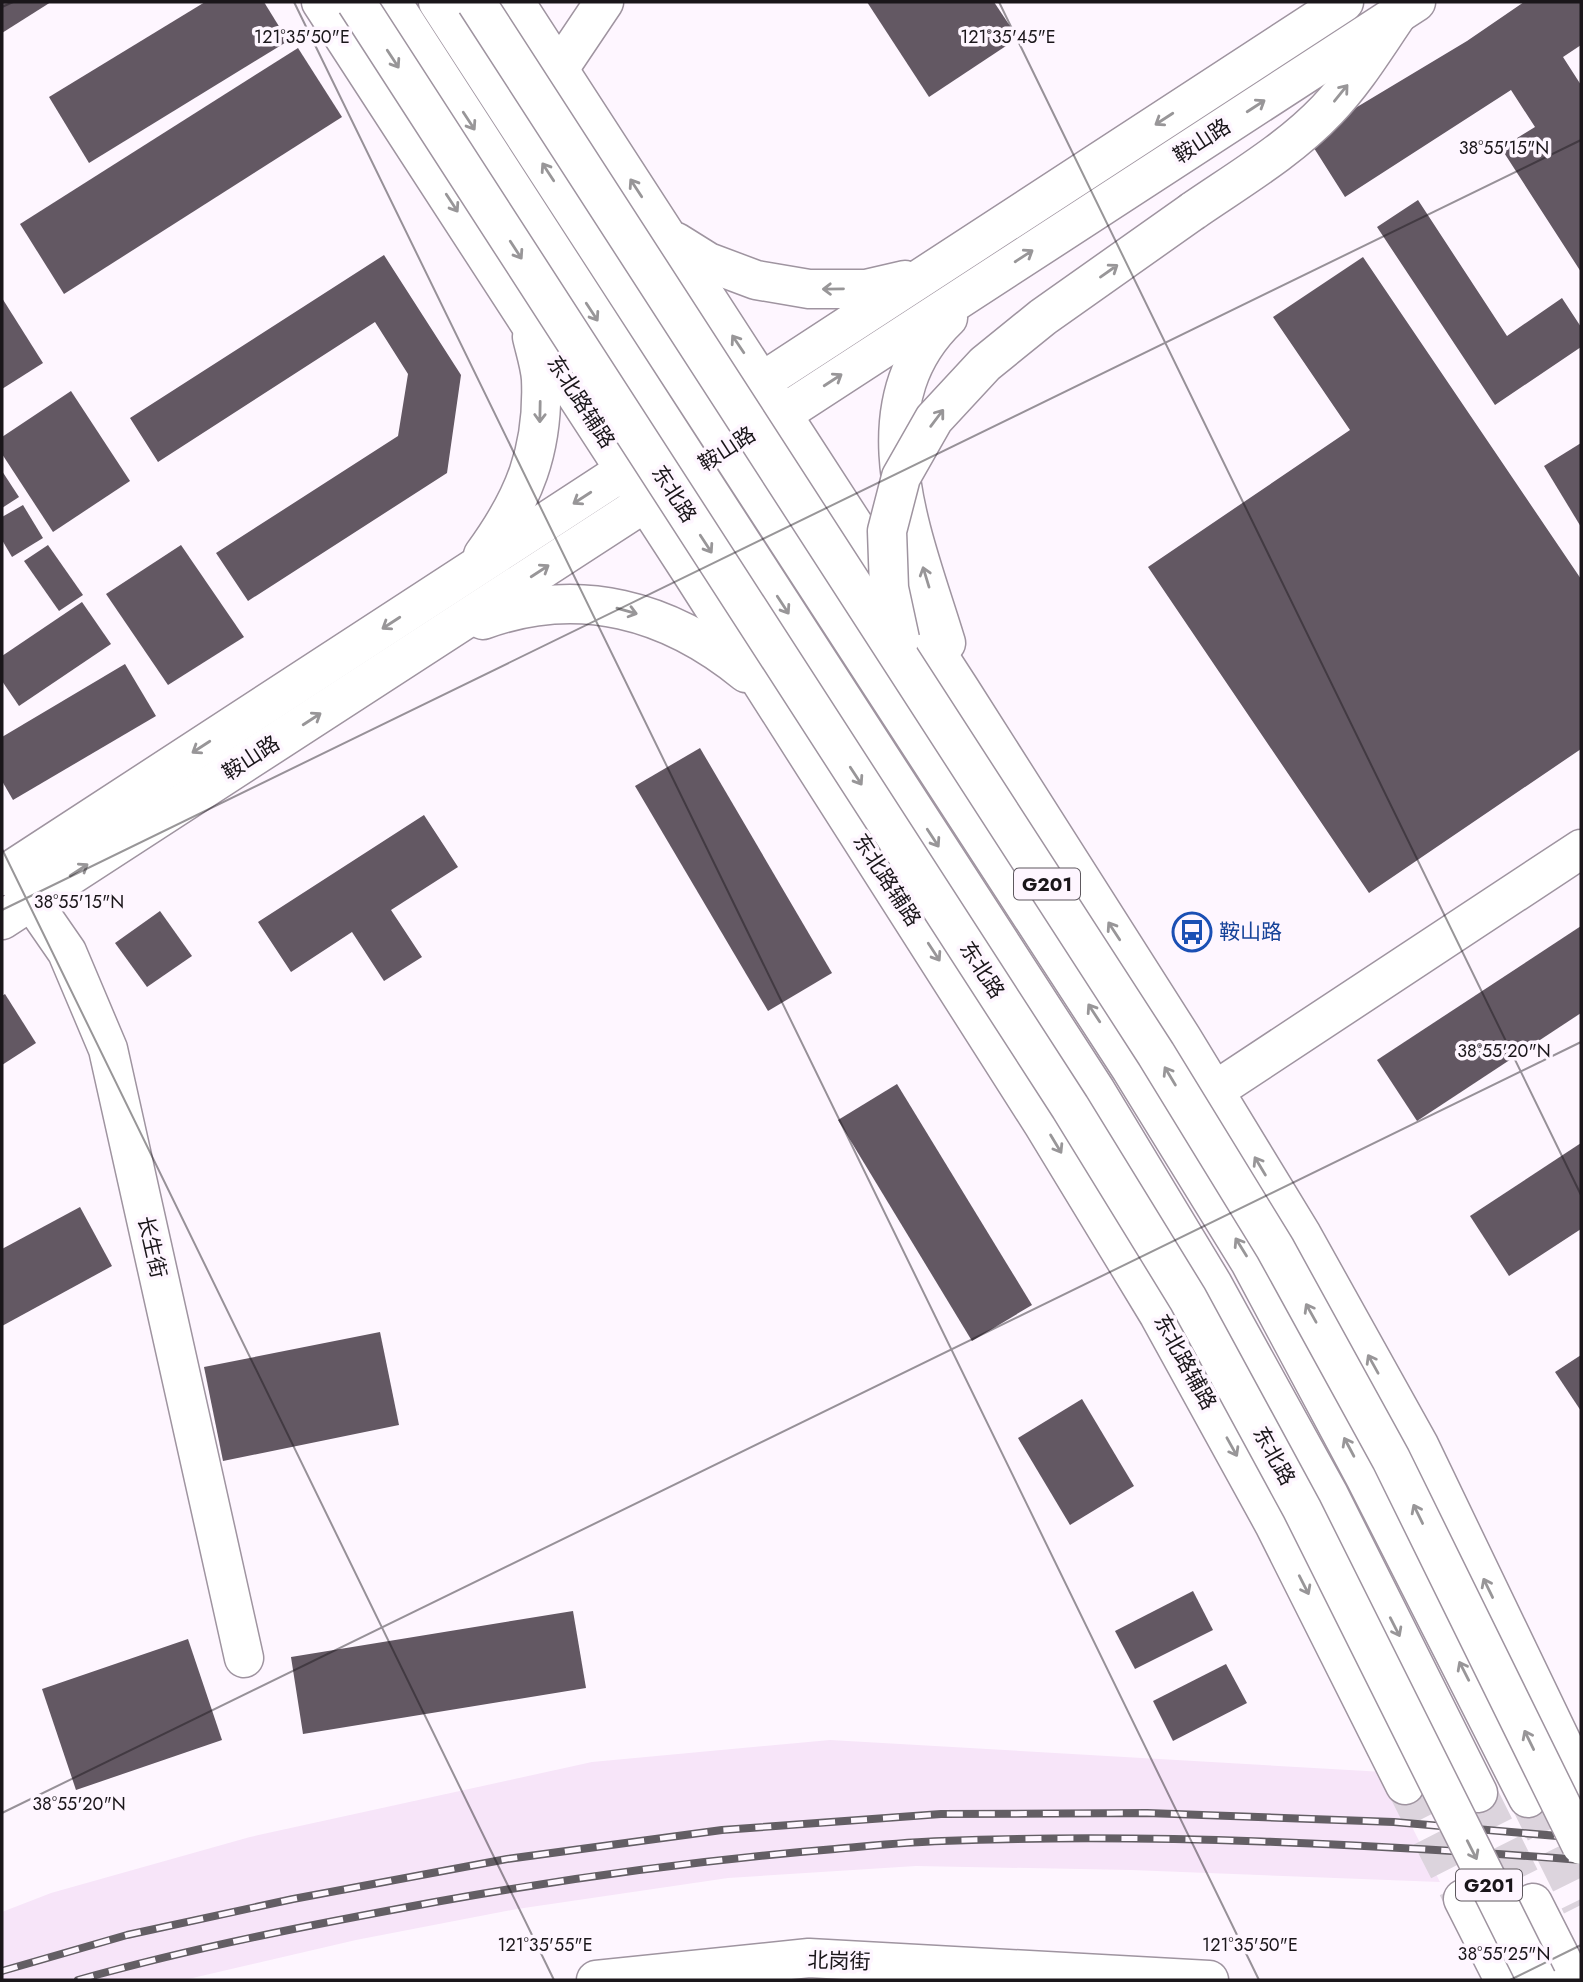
<svg xmlns="http://www.w3.org/2000/svg" width="1583" height="1982" viewBox="0 0 1583 1982" font-family="Jost,'Noto Sans SC',sans-serif">
	<style>
		.built { fill: #f7e5f9 }
		.building { fill: #635863 }
		.lines { fill: none; stroke-linecap: round; stroke-linejoin: round }
		.major-tunnel { stroke: #dcd4dd; stroke-width: 38; stroke-dasharray: 38 19; stroke-linecap: butt }
		.minor-casing { stroke: #9f94a0; stroke-width: 41 }
		.major-casing { stroke: #9f94a0; stroke-width: 41 }
		.highway-casing { stroke: #9f94a0; stroke-width: 41 }
		.minor { stroke: #fff; stroke-width: 38 }
		.major { stroke: #fff; stroke-width: 38 }
		.highway { stroke: #fff; stroke-width: 38 }
		.rail-casing { stroke: #635e64; stroke-width: 8 }
		.rail { stroke: #fef6ff; stroke-width: 5; stroke-dasharray: 16; stroke-linecap: butt }
		.highway-bridge-casing { stroke: #9f94a0; stroke-width: 41; stroke-linecap: butt }
		.highway-bridge { stroke: #fff; stroke-width: 38 }
		.oneway { stroke: #989698 }
		.ticks { fill: none; stroke: #1a161a; stroke-width: 2; stroke-opacity: 0.45 }
		.labels { text-anchor: middle; dominant-baseline: central; stroke-width: 7; stroke-linejoin: round; paint-order: stroke }
		.shield { fill: #fef6ff; stroke: #5e595f; stroke-width: 2 }
		.shield-label { font-size: 19px; font-weight: bold; fill: #1a161a }
		.street-label { font-size: 21px; fill: #1a161a; stroke: #fef6ff }
		.transit-label { font-size: 21px; fill: #164399; stroke: #fef6ff; text-anchor: start }
		.ticks-label { font-size: 18px; text-anchor: middle; fill: #1a161a; stroke: #fef6ff; stroke-width: 7; stroke-linejoin: round; paint-order: stroke }
	</style>
	<rect width="100%" height="100%" fill="#fef6ff"/>
	<!-- built -->
	<path class="built" d="M830,1740L1384,1772L1440,1882L1131,1870L916,1866L728,1878L517,1909L356,1940L184,1980H2V1912L51,1893L250,1837L592,1762Z"/>
	<!-- building -->
	<g class="building">
		<path d="M2,2H51L2,33Z"/>
		<path d="M205,2H264L288,41L89,163L49,97Z"/>
		<path d="M867,2H994L1018,38L929,97Z"/>
		<path d="M1524,2H1581V45L1563,57L1581,85V272L1501,148L1535,127L1511,90L1345,197L1307,137L1467,41Z"/>
		<path d="M298,48L342,117L64,294L20,224Z"/>
		<path d="M1418,200L1507,336L1562,298L1581,327V347L1495,405L1377,227Z"/>
		<path d="M384,255L461,375L447,473L248,601L216,553L398,436L408,374L375,322L158,462L130,418Z"/>
		<path d="M1363,257L1581,579V749L1369,893L1148,567L1350,430L1273,317Z"/>
		<path d="M2,298L43,363L2,389Z"/>
		<path d="M71,391L130,481L53,532L2,454V437Z"/>
		<path d="M1581,443V527L1544,466Z"/>
		<path d="M2,471L19,497L2,508Z"/>
		<path d="M23,505L43,538L12,557L2,540V517Z"/>
		<path d="M48,545L83,595L59,611L24,561Z"/>
		<path d="M181,545L244,637L168,685L106,594Z"/>
		<path d="M82,602L111,644L19,706L2,681V656Z"/>
		<path d="M125,664L156,716L13,800L2,781V737Z"/>
		<path d="M700,748L832,973L768,1011L635,786Z"/>
		<path d="M424,815L458,867L391,910L422,957L384,981L352,932L291,972L258,922Z"/>
		<path d="M160,911L192,956L147,987L115,943Z"/>
		<path d="M1581,926V1013L1417,1121L1377,1060Z"/>
		<path d="M5,994L36,1043L2,1065V996Z"/>
		<path d="M897,1084L1032,1305L972,1341L838,1120Z"/>
		<path d="M1581,1143V1229L1509,1276L1470,1216Z"/>
		<path d="M80,1207L112,1266L2,1326V1249Z"/>
		<path d="M380,1332L399,1425L223,1461L204,1367Z"/>
		<path d="M1581,1355V1411L1555,1372Z"/>
		<path d="M1082,1399L1134,1486L1070,1525L1018,1438Z"/>
		<path d="M1193,1591L1213,1630L1135,1669L1115,1631Z"/>
		<path d="M573,1611L586,1688L303,1734L291,1657Z"/>
		<path d="M188,1639L222,1740L76,1790L42,1689Z"/>
		<path d="M1226,1664L1247,1703L1173,1741L1153,1701Z"/>
	</g>
	<g class="lines">
		<!-- major-tunnel -->
		<g class="major-tunnel">
			<path d="M1405,1785L1463,1899"/>
			<path d="M1478,1793L1533,1903"/>
			<path d="M1528,1798L1581,1905"/>
		</g>
		<defs>
			<g id="minor">
				<path d="M559,69L604,2"/>
				<path d="M13,874L67,952L108,1049L244,1658"/>
				<path d="M1187,1109L1581,849"/>
				<path d="M596,1980L809,1958L1209,1980"/>
			</g>
			<g id="major">
				<path d="M321,2L693,575L1043,1124L1159,1315L1274,1524L1405,1785"/>
				<path d="M392,2L1096,1091L1212,1283L1329,1495L1478,1793"/>
				<path d="M438,2L1131,1069L1250,1262L1365,1477L1528,1798"/>
				<path d="M515,2L960,689L1182,1038L1302,1235L1419,1445L1581,1782"/>
				<path d="M676,242L708,262L756,280L809,289H866L905,280"/>
				<path d="M740,396L1344,2"/>
				<path d="M761,428L1416,2"/>
				<path d="M483,555C524,499 544,450 541,379C540,365 535,350 532,337"/>
				<path d="M483,620C579,585 669,610 746,673"/>
				<path d="M946,643C915,540 855,407 948,318"/>
				<path d="M2,876L645,457"/>
				<path d="M2,920L666,489"/>
				<path d="M1463,1899L1504,1980"/>
				<path d="M1533,1903L1572,1980"/>
			</g>
			<path id="highway" d="M1193,211C1238,180 1289,150 1327,110C1355,81 1376,46 1398,14"/>
		</defs>
		<!-- minor casing -->
		<use href="#minor" class="minor-casing"/>
		<!-- major casing -->
		<use href="#major" class="major-casing"/>
		<!-- highway casing -->
		<use href="#highway" class="highway-casing"/>
		<!-- minor -->
		<use href="#minor" class="minor"/>
		<!-- major -->
		<use href="#major" class="major"/>
		<!-- highway -->
		<use href="#highway" class="highway"/>
		<defs>
			<g id="rail">
				<path d="M2,1971L127,1935L293,1899L507,1859L722,1830L941,1814L1147,1813L1394,1822L1581,1838"/>
				<path d="M78,1980C195,1947 315,1924 435,1902C568,1878 701,1860 835,1849C870,1846 906,1842 942,1841C1155,1833 1369,1844 1581,1860"/>
			</g>
		</defs>
		<!-- rail casing -->
		<use href="#rail" class="rail-casing"/>
		<!-- rail -->
		<use href="#rail" class="rail"/>
		<defs>
			<g id="highway-bridge">
				<path d="M356,2L1070,1107L1188,1299L1302,1509L1537,1980"/>
				<path d="M476,2L1156,1054L1275,1248L1391,1459L1581,1845"/>
				<path d="M900,639L889,588L887,531L901,477L934,419L985,364L1043,317L1193,211"/>
			</g>
		</defs>
		<!-- highway-bridge casing -->
		<use href="#highway-bridge" class="highway-bridge-casing"/>
		<!-- highway-bridge -->
		<use href="#highway-bridge" class="highway-bridge"/>
	</g>
	<!-- one-way arrows -->
	<defs><path id="oneway-shaft" d="M-6 0H5M1.5-3L5.5 0L1.5 3" fill="none" stroke-width="1.6" stroke-linecap="round" stroke-linejoin="round" transform="scale(1.75)"/></defs>
	<g class="oneway">
		<use href="#oneway-shaft" transform="translate(393 59) rotate(57)"/>
		<use href="#oneway-shaft" transform="translate(1341 93) rotate(-51)"/>
		<use href="#oneway-shaft" transform="translate(1256 106) rotate(-33)"/>
		<use href="#oneway-shaft" transform="translate(1164 119) rotate(147)"/>
		<use href="#oneway-shaft" transform="translate(469 121) rotate(57)"/>
		<use href="#oneway-shaft" transform="translate(548 172) rotate(-123)"/>
		<use href="#oneway-shaft" transform="translate(636 188) rotate(-123)"/>
		<use href="#oneway-shaft" transform="translate(452 203) rotate(57)"/>
		<use href="#oneway-shaft" transform="translate(516 250) rotate(57)"/>
		<use href="#oneway-shaft" transform="translate(1024 256) rotate(-33)"/>
		<use href="#oneway-shaft" transform="translate(1109 271) rotate(-35)"/>
		<use href="#oneway-shaft" transform="translate(833 289) rotate(179)"/>
		<use href="#oneway-shaft" transform="translate(592 312) rotate(57)"/>
		<use href="#oneway-shaft" transform="translate(738 344) rotate(-124)"/>
		<use href="#oneway-shaft" transform="translate(833 380) rotate(-33)"/>
		<use href="#oneway-shaft" transform="translate(540 412) rotate(91)"/>
		<use href="#oneway-shaft" transform="translate(937 418) rotate(-53)"/>
		<use href="#oneway-shaft" transform="translate(582 498) rotate(147)"/>
		<use href="#oneway-shaft" transform="translate(706 544) rotate(57)"/>
		<use href="#oneway-shaft" transform="translate(540 571) rotate(-33)"/>
		<use href="#oneway-shaft" transform="translate(926 577) rotate(-107)"/>
		<use href="#oneway-shaft" transform="translate(783 605) rotate(57)"/>
		<use href="#oneway-shaft" transform="translate(627 611) rotate(16)"/>
		<use href="#oneway-shaft" transform="translate(391 623) rotate(147)"/>
		<use href="#oneway-shaft" transform="translate(312 719) rotate(-33)"/>
		<use href="#oneway-shaft" transform="translate(201 747) rotate(147)"/>
		<use href="#oneway-shaft" transform="translate(856 776) rotate(57)"/>
		<use href="#oneway-shaft" transform="translate(933 838) rotate(57)"/>
		<use href="#oneway-shaft" transform="translate(79 870) rotate(-33)"/>
		<use href="#oneway-shaft" transform="translate(1114 931) rotate(-123)"/>
		<use href="#oneway-shaft" transform="translate(934 952) rotate(57)"/>
		<use href="#oneway-shaft" transform="translate(1094 1013) rotate(-123)"/>
		<use href="#oneway-shaft" transform="translate(1170 1076) rotate(-121)"/>
		<use href="#oneway-shaft" transform="translate(1056 1144) rotate(59)"/>
		<use href="#oneway-shaft" transform="translate(1260 1166) rotate(-121)"/>
		<use href="#oneway-shaft" transform="translate(1241 1247) rotate(-122)"/>
		<use href="#oneway-shaft" transform="translate(1311 1313) rotate(-119)"/>
		<use href="#oneway-shaft" transform="translate(1373 1364) rotate(-119)"/>
		<use href="#oneway-shaft" transform="translate(1232 1447) rotate(61)"/>
		<use href="#oneway-shaft" transform="translate(1349 1447) rotate(-118)"/>
		<use href="#oneway-shaft" transform="translate(1418 1514) rotate(-116)"/>
		<use href="#oneway-shaft" transform="translate(1304 1585) rotate(63)"/>
		<use href="#oneway-shaft" transform="translate(1488 1588) rotate(-116)"/>
		<use href="#oneway-shaft" transform="translate(1395 1627) rotate(63)"/>
		<use href="#oneway-shaft" transform="translate(1464 1671) rotate(-117)"/>
		<use href="#oneway-shaft" transform="translate(1529 1740) rotate(-116)"/>
		<use href="#oneway-shaft" transform="translate(1472 1850) rotate(63)"/>
	</g>
	<!-- ticks -->
	<path class="ticks" d="M294,2L1259,1980M999,2L1581,1195M2,7L13,2M2,849L554,1980M2,910L1581,140M2,1813L1581,1042M1510,1980L1581,1945"/>
	<!-- icons -->
	<defs>
		<symbol id="bus-ring" viewBox="-11 -11 22 22"><circle r="9.5" fill="#fef6ff" stroke="#1a4fb4" stroke-width="1.5"/><path d="M-5-6H5V4H4V6H2V4H-2V6H-4V4H-5ZM-3.5-4V0h7V-4ZM-3.5 1.2v1.5H-2V1.2ZM2 1.2v1.5H3.5V1.2Z" fill="#1a4fb4"/></symbol>
	</defs>
	<g fill-rule="evenodd">
		<use href="#bus-ring" x="1170" y="910" width="44" height="44"/>
	</g>
	<g class="labels">
		<!-- shield labels -->
		<g class="shield">
			<rect x="1014" y="868.5" width="66" height="31" rx="5"/>
			<rect x="1456" y="1869.5" width="66" height="31" rx="5"/>
		</g>
		<g class="shield-label">
			<text x="1047" y="884">G201</text>
			<text x="1489" y="1885">G201</text>
		</g>
		<!-- street labels -->
		<g class="street-label">
			<text transform="translate(1202 141) rotate(-33)">鞍山路</text>
			<text transform="translate(581 402) rotate(57)">东北路辅路</text>
			<text transform="translate(727 449) rotate(-33)">鞍山路</text>
			<text transform="translate(674 494) rotate(57)">东北路</text>
			<text transform="translate(251 758) rotate(-33)">鞍山路</text>
			<text transform="translate(887 880) rotate(57)">东北路辅路</text>
			<text transform="translate(982 970) rotate(57)">东北路</text>
			<text transform="translate(152 1247) rotate(77)">长生街</text>
			<text transform="translate(1185 1362) rotate(61)">东北路辅路</text>
			<text transform="translate(1274 1456) rotate(61)">东北路</text>
			<text transform="translate(839 1961) rotate(2)">北岗街</text>
		</g>
		<!-- transit labels -->
		<g class="transit-label">
			<text x="1219" y="932">鞍山路</text>
		</g>
	</g>
	<g class="ticks-label">
		<text x="302" y="43">121°35'50"E</text>
		<text x="1008" y="43">121°35'45"E</text>
		<text x="1504" y="154">38°55'15"N</text>
		<text x="79" y="908">38°55'15"N</text>
		<text x="1504" y="1057">38°55'20"N</text>
		<text x="79" y="1810">38°55'20"N</text>
		<text x="545" y="1951">121°35'55"E</text>
		<text x="1250" y="1951">121°35'50"E</text>
		<text x="1504" y="1960">38°55'25"N</text>
	</g>
	<!-- border -->
	<rect width="1583" height="1982" fill="none" stroke="#1a161a" stroke-width="7"/>
</svg>
